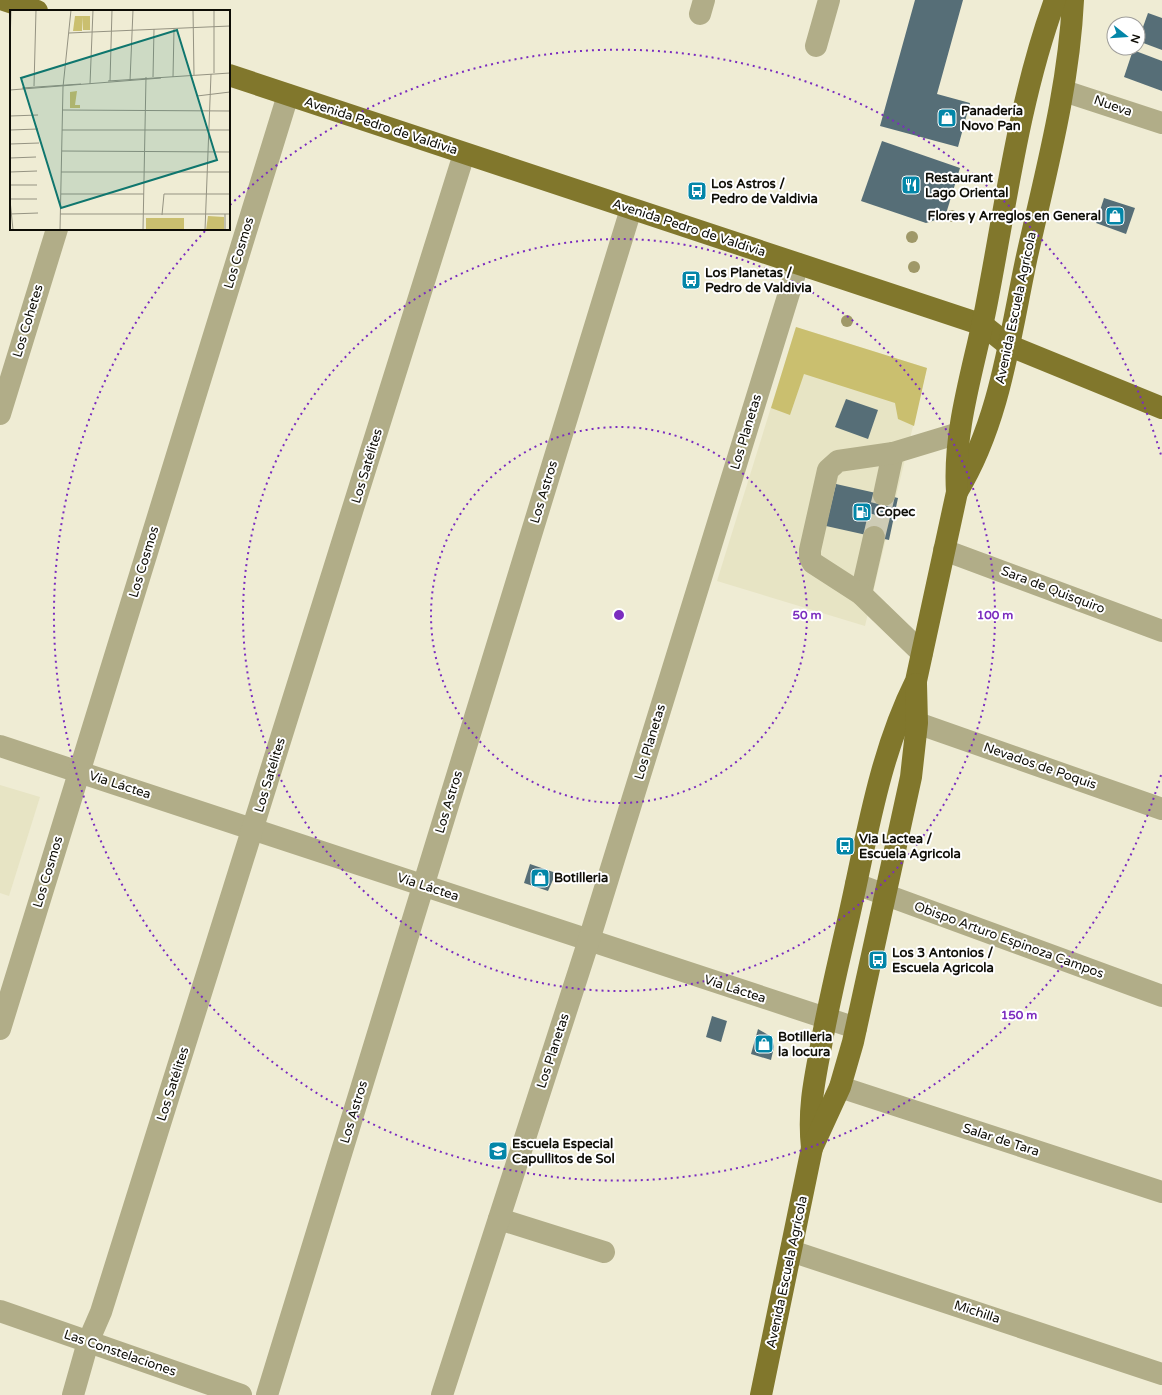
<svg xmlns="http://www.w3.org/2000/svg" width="1162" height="1395" viewBox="0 0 1162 1395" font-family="'Varela Round',sans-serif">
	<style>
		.built { fill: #e7e4c4 }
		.green { fill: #cabf6f }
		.building { fill: #566e77 }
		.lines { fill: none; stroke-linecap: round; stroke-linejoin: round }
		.minor-tunnel { stroke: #cdcbb5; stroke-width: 22; stroke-dasharray: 22 11; stroke-linecap: butt }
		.minor { stroke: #b1ad88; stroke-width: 22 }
		.major { stroke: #81772c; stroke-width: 22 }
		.tree { fill: #9f9868 }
		.ring { fill: none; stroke: #7b2cbf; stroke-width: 2; stroke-dasharray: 2 4 }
		.labels { text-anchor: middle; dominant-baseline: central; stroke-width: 4; stroke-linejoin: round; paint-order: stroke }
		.street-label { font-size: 13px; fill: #0e0d06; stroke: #fff }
		.poi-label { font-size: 13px; font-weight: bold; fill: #0e0d06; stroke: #fff; text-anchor: start }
		.inset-road { fill: none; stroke: #959382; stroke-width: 1 }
		.view { fill: #0f766e; fill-opacity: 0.15; stroke: #0f766e; stroke-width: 2 }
		.inset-edge { fill: none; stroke: #0e0d06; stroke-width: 2 }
		.centre { fill: #7b2cbf; stroke: #fff; stroke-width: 2 }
		.ring-label { font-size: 12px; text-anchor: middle; font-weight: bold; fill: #7b2cbf; stroke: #fff; stroke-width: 4; stroke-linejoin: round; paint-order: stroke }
	</style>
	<rect width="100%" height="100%" fill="#efecd4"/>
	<!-- built -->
	<g class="built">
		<path d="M796,327L927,368L865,626L717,581Z"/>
		<path d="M0,785L40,797L9,896L0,893Z"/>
	</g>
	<!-- green -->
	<path class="green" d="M796,327L927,368L914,426L898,419L895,403L804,374L790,415L771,408Z"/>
	<!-- building -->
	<g class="building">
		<path d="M915,0H963L937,94L970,103L958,147L880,126Z"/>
		<path d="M1148,13L1162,18V50L1138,41Z"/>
		<path d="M1133,50L1162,61V91L1124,77Z"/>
		<path d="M882,141L960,168L945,217L926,223L861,201Z"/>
		<path d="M1104,198L1135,208L1126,234L1096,223Z"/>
		<path d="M846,399L878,410L868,439L835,427Z"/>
		<path d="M836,484L898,498L889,540L826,526Z"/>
		<path d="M530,864L556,873L548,891L524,883Z"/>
		<path d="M712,1016L727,1021L721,1042L706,1037Z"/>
		<path d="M758,1029L770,1036L773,1042L774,1047L771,1060L751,1054Z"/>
	</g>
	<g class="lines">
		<!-- minor-tunnel -->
		<path class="minor-tunnel" d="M874,537L884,495"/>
		<!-- minor -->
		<g class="minor">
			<path d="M700,14L704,0"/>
			<path d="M816,46L829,0"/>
			<path d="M1064,91L1162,123"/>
			<path d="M0,414L57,229"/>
			<path d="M884,495L893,453"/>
			<path d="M944,550L1162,631"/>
			<path d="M861,594L874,537"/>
			<path d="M922,653L861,594L813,563L810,558V550L828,470L838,461L893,453L959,433"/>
			<path d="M917,723L1162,809"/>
			<path d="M0,746L856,1028"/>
			<path d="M856,884L1162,996"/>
			<path d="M0,1029L288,95"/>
			<path d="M840,1087L1162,1192"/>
			<path d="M499,1219L604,1252"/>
			<path d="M791,1251L1162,1374"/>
			<path d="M0,1311L241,1395"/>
			<path d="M73,1395L88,1342L101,1312L464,154"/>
			<path d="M267,1395L631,209"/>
			<path d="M442,1395L589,940L798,264"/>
		</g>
		<!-- major -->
		<g class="major">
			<path d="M4,0L37,11"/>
			<path d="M229,75L983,325L1008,345L1162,408"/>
			<path d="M957,492C1000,422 1010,335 1027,256C1046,171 1069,87 1073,0"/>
			<path d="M812,1148C808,1111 814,1082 821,1046C828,1006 838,965 847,925C866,843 878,757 916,681L957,492C953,429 974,368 986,307C1006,204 1019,99 1055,0"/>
			<path d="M761,1395L812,1148L840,1087L853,1042L911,777L917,723L916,684"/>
		</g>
	</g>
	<!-- trees -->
	<g class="tree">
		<circle cx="952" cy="216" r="6"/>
		<circle cx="912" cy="237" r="6"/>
		<circle cx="914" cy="267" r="6"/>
		<circle cx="847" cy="321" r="6"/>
	</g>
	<!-- distance rings -->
	<g class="ring">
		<circle cx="619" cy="615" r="188"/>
		<circle cx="619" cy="615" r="376"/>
		<path d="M1161 775A565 565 0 1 1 206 230M230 205A565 565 0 0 1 1161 455"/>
	</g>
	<!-- icons -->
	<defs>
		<symbol id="shop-square" viewBox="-11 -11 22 22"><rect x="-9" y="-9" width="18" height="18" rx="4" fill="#0386a8" stroke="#fff"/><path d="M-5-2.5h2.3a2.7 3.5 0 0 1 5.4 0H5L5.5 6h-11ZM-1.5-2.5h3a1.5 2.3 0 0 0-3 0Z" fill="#fff"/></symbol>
		<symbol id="restaurant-square" viewBox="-11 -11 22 22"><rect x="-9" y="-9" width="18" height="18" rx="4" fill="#0386a8" stroke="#fff"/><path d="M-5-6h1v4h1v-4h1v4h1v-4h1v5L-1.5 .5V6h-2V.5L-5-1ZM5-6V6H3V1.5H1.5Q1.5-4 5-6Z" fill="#fff"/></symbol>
		<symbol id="bus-square" viewBox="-11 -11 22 22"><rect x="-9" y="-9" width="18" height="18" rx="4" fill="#0386a8" stroke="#fff"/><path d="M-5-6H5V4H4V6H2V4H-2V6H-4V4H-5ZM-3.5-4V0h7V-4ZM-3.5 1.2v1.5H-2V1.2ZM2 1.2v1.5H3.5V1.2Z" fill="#fff"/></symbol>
		<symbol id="fuel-square" viewBox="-11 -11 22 22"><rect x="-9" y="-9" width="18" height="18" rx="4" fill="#0386a8" stroke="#fff"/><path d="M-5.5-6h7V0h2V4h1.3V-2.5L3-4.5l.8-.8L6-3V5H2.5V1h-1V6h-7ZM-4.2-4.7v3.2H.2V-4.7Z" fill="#fff"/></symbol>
		<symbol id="school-square" viewBox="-11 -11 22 22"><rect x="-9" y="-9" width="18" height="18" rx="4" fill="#0386a8" stroke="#fff"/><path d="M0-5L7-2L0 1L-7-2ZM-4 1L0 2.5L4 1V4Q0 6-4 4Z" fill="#fff"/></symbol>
	</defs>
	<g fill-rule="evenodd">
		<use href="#shop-square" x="936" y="107" width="22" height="22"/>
		<use href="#restaurant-square" x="900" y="174" width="22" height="22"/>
		<use href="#bus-square" x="686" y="180" width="22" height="22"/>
		<use href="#shop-square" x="1104" y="205" width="22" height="22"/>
		<use href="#bus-square" x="680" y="269" width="22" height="22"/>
		<use href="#fuel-square" x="851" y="501" width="22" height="22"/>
		<use href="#bus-square" x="834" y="835" width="22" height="22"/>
		<use href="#shop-square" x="529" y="867" width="22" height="22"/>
		<use href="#bus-square" x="867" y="949" width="22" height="22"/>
		<use href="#shop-square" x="753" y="1033" width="22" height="22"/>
		<use href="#school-square" x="487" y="1140" width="22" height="22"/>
	</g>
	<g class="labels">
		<!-- street labels -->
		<g class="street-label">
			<text transform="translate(1113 106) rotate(19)">Nueva</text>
			<text transform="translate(381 126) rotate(18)">Avenida Pedro de Valdivia</text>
			<text transform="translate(689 228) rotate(18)">Avenida Pedro de Valdivia</text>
			<text transform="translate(239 253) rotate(-73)">Los Cosmos</text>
			<text transform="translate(1016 308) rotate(-78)">Avenida Escuela Agrícola</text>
			<text transform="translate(28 321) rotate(-73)">Los Cohetes</text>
			<text transform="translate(746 432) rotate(-73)">Los Planetas</text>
			<text transform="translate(367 466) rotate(-73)">Los Satélites</text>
			<text transform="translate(544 492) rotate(-73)">Los Astros</text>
			<text transform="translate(144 562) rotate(-73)">Los Cosmos</text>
			<text transform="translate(1053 590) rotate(21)">Sara de Quisquiro</text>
			<text transform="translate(650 742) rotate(-73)">Los Planetas</text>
			<text transform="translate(1040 766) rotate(19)">Nevados de Poquis</text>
			<text transform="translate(270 775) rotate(-73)">Los Satélites</text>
			<text transform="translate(120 785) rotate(18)">Vía Láctea</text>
			<text transform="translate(449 802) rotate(-73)">Los Astros</text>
			<text transform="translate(48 872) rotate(-73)">Los Cosmos</text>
			<text transform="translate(428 887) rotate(18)">Vía Láctea</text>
			<text transform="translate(1009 940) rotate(20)">Obispo Arturo Espinoza Campos</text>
			<text transform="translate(735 989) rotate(18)">Vía Láctea</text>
			<text transform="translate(553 1051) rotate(-72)">Los Planetas</text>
			<text transform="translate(173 1084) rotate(-72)">Los Satélites</text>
			<text transform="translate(354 1112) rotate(-73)">Los Astros</text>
			<text transform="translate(1001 1140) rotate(18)">Salar de Tara</text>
			<text transform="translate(787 1272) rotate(-78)">Avenida Escuela Agrícola</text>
			<text transform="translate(977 1312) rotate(18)">Michilla</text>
			<text transform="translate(120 1353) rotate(19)">Las Constelaciones</text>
		</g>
		<!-- poi labels -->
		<g class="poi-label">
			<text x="961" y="111">Panadería<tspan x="961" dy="15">Novo Pan</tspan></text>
			<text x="925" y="178">Restaurant<tspan x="925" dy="15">Lago Oriental</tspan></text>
			<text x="711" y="184">Los Astros /<tspan x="711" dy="15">Pedro de Valdivia</tspan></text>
			<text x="1101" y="216" text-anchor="end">Flores y Arreglos en General</text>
			<text x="705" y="273">Los Planetas /<tspan x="705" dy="15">Pedro de Valdivia</tspan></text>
			<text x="876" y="512">Copec</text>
			<text x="859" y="839">Via Lactea /<tspan x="859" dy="15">Escuela Agricola</tspan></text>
			<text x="554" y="878">Botilleria</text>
			<text x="892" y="953">Los 3 Antonios /<tspan x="892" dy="15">Escuela Agricola</tspan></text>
			<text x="778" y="1037">Botilleria<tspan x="778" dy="15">la locura</tspan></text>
			<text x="512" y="1144">Escuela Especial<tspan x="512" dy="15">Capullitos de Sol</tspan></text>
		</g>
	</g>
	<!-- overview -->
	<g transform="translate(10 10)">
		<rect width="220" height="220" fill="#efecd4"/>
		<path d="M65,6H80V20H73L72,7V21H63ZM67,81L65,95H70V98H60V82ZM198,206L214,207V220H196ZM136,208H174V220H136Z" fill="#cabf6f"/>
		<path class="inset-road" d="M183,0L184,65M204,0V63M59,23L220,16M0,35L1,0M143,67L144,19M163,67L164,19M98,71L220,63M100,71L102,0M120,71L123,0M80,74L83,0M24,76L26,0M12,78L71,74M0,80L151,68M187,86L220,82M53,100L220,101M0,106L28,105M0,120L28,119M52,120H220M0,134L29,133M52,141L220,142M0,148L26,147M0,162L27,161M51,162H220M0,175H27M51,184H134M0,189H27M0,190L3,220M0,204L28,203M50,204H220M215,204V220M152,205L154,184H220M50,220L53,77L61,0M133,220L136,67M195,220L201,64"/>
		<path class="view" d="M167,20L207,150L51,198L11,68Z"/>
		<rect width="220" height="220" class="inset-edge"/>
	</g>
	<circle cx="619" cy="615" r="6" class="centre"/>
	<g class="ring-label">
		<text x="807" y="619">50 m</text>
		<text x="995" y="619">100 m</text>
		<text x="1019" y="1019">150 m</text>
	</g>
	<!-- north arrow -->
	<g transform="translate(1126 36) rotate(107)"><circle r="19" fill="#ffffff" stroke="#9f9e9b"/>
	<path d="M0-3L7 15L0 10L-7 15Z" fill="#0386a8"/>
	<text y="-6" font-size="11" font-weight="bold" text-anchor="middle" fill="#0e0d06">N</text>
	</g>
</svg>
